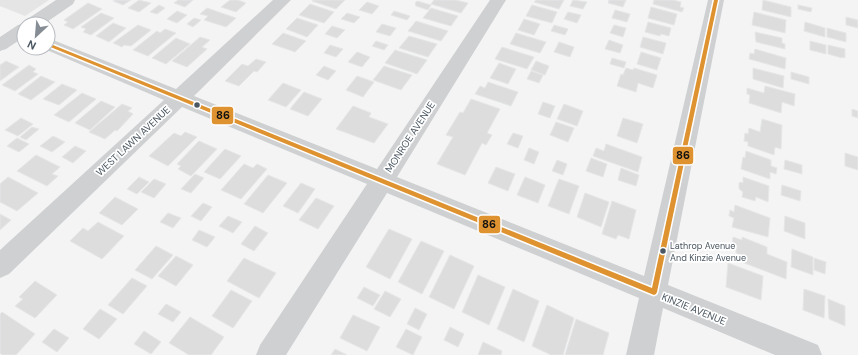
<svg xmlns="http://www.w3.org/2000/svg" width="858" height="355" viewBox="0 0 858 355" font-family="'DM Sans',sans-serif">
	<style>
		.education { fill: #e6e5e6 }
		.building { fill: #ddddde; stroke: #e5e6e7 }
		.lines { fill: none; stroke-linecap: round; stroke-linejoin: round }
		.minor { fill: #ced0d2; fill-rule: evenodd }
		.bus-1-casing { stroke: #fff; stroke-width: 3 }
		.bus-1 { fill: #de9330; fill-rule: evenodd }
		.bus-dot { fill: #4a5661; stroke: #fff; stroke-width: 1.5 }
		.labels { text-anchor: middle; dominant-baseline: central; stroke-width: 3.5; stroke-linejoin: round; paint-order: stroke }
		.bus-label { font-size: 9px; fill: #4a5661; stroke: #fff; text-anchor: start }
		.street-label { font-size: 10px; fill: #4a5661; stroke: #fff }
		.line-badge { stroke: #fff; stroke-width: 1.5 }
		.pale-badge-label { font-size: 11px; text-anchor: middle; font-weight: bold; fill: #111 }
	</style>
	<rect width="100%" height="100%" fill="#f4f4f4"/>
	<!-- education -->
	<path class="education" d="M0,0H49L25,16L0,6Z"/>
	<!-- building -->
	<g class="building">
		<path d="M115,0H131L123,5L113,1Z"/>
		<path d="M139,0L151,3L139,12L128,8Z"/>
		<path d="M178,0H193L185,7L174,3Z"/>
		<path d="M230,0H238L246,3L236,12L221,7Z"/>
		<path d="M314,0H345L336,9L312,1Z"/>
		<path d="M434,0H456L468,3L461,13L431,4Z"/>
		<path d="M536,0H564L559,9L534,2Z"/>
		<path d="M573,0L587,2L583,9L570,6Z"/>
		<path d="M609,0H626L623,7L608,3Z"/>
		<path d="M654,0H673L681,2L680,7L684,8L682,12L653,4Z"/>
		<path d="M763,0L791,7V17L762,10Z"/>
		<path d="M417,1L431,5L428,10L416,6L415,3Z"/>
		<path d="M367,2L379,6L372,14L359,10Z"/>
		<path d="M88,3L102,9L73,29L64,25L68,22L64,20Z"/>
		<path d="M310,4L334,12L324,23L299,15Z"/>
		<path d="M159,5L165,8L157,14L150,12Z"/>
		<path d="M532,5L557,12L552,23L526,16Z"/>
		<path d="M798,5L812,8L811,12L798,9Z"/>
		<path d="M651,7L677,14L674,25L648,18Z"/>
		<path d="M207,8L236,18L226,27L204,20L208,16L200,14Z"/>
		<path d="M431,8L458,16L451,26L423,18Z"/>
		<path d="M615,10L630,14L627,22L612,18Z"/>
		<path d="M177,11L187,15L177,23L167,19Z"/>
		<path d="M394,11L410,16L407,20L391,15Z"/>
		<path d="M568,12L581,15L577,23L564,19Z"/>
		<path d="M754,12L786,20L785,33L752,25Z"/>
		<path d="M101,13L114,18L91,35L83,32L86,29L81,27Z"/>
		<path d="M347,13L360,17L354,23L341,19Z"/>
		<path d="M846,17L858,20V28L846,25Z"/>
		<path d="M194,18L201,20L193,27L187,24Z"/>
		<path d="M297,18L318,25L307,37L286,29Z"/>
		<path d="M524,19L540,24L534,35L518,30Z"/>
		<path d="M416,21L448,31L441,41L408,31Z"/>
		<path d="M648,22L671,28L669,36L661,34L660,36L645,32Z"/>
		<path d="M805,22L825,28V37L804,31Z"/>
		<path d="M113,23L126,28L109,42L96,36Z"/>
		<path d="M382,24L396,28L390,36L376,32Z"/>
		<path d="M138,25L151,30L131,46L124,45L122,47L113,43Z"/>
		<path d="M554,25L568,29L565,35L551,31Z"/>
		<path d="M614,25L626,28L623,37L610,33Z"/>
		<path d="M332,26L345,30L337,38L325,34Z"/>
		<path d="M827,28L846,33V42L827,37Z"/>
		<path d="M165,29L176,33L148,56L133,50L157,31L160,33Z"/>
		<path d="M755,32L782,38V43L785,44V49L756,42Z"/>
		<path d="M283,33L306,41L295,52L272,44Z"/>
		<path d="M516,33L546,42L540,53L510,44Z"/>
		<path d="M409,36L437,44L428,57L399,48Z"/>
		<path d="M200,37L210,40L202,47L207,49L187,67L172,61Z"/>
		<path d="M643,37L666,43L663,54L640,47Z"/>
		<path d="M176,38L190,44L166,64L152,58Z"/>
		<path d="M609,40L623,45L620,53L605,49Z"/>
		<path d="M376,41L388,45L384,50L372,46Z"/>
		<path d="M810,41L826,45V54L810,50Z"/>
		<path d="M559,42L574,47L570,57L554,52Z"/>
		<path d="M330,45L343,49L336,57L324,53Z"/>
		<path d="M828,45L845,49V58L842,57V58L828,54Z"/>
		<path d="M502,47L534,57L527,69L495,59Z"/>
		<path d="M755,49L786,58L785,69L749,59L750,53L754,54Z"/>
		<path d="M395,50L427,60L417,74L385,63Z"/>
		<path d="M357,52L370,57L362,67L348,62Z"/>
		<path d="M641,52L661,58L657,70L637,64Z"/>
		<path d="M612,58L626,62L624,68L610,64Z"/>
		<path d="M256,59L266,62L257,72L254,71L239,86L225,81L242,64L248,66Z"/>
		<path d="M6,61L19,67L0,81V65Z"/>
		<path d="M536,61L549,66L545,75L531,70Z"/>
		<path d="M499,63L516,69L508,84L490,78Z"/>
		<path d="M29,65L36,69L33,72L38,74L15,91L2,85Z"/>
		<path d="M324,66L336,71L328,80L316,75Z"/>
		<path d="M384,66L412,75L401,90L373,80Z"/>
		<path d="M626,68L633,70L634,68L657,75L653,88L638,83L636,92L617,86L621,74L623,75Z"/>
		<path d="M753,68L784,76L783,88L753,79Z"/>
		<path d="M531,71L543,75L539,83L527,79Z"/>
		<path d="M791,72L809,77V84L791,79Z"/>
		<path d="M41,76L55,82L31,100L18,94Z"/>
		<path d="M357,76L374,82L363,97L346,90Z"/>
		<path d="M488,82L518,92L511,106L475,94L480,86L485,88Z"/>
		<path d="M283,83L301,90L286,107L268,100Z"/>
		<path d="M62,84L77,90L59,105L43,99Z"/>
		<path d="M765,86L795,94L794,106L782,102L781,113L749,103L750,95L747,94V88L764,93Z"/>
		<path d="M304,92L322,99L308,116L290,109Z"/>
		<path d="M82,93L96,99L69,122L54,115Z"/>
		<path d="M471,99L500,109L487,133L492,135L486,145L482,143L465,175L437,164L453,137L446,135L460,112L463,113Z"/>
		<path d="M101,101L115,107L90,130L75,123Z"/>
		<path d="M543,102L555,106L550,118L538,114Z"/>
		<path d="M122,104L132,108L128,111L133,114L117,131L115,130L105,139L89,132Z"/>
		<path d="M564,104L583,111L577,126L557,119Z"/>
		<path d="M353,106L371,113L369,117L388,124L374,143L336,129Z"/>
		<path d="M852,109L858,111V118L852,116Z"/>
		<path d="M21,118L33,124L18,136L5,130Z"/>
		<path d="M623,118L643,124L637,143L617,136Z"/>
		<path d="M762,119L782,125L781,149L775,147L774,155L748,146V142L744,141L745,133L748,134L749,128L760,132Z"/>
		<path d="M556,122L574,128L568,142L550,135Z"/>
		<path d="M32,127L39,129L26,140L20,137Z"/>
		<path d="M185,132L197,137L168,166L149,156L174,133L181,136Z"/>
		<path d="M513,133L523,136L518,148L507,144Z"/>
		<path d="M53,136L65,142L52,152L40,146Z"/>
		<path d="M17,138L29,144L19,152L7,146Z"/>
		<path d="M199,141L217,149L191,176L178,169L181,166L177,164Z"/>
		<path d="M606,144L642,157L638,172L593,156L596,148L604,151Z"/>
		<path d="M75,146L86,151L73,163L62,157Z"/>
		<path d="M529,148L539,152L534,164L524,160Z"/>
		<path d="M225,149L241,156L220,179L204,172Z"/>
		<path d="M746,151L771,160V166L777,168L776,174L770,172V179L741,169L743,157L745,158Z"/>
		<path d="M845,153L858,157V170L845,166Z"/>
		<path d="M36,155L60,167L52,174L58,176L47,186L17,171Z"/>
		<path d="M591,158L607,164L603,177L586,171Z"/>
		<path d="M557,160L567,164L563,175L552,171Z"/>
		<path d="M785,160L802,165V174L784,169Z"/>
		<path d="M244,164L253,168L257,164L267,169L241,199L221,190Z"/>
		<path d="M496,167L515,174L508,191L488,183Z"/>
		<path d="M621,168L639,175L636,186L618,180Z"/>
		<path d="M195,174L204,178L191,193L181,189Z"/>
		<path d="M268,175L287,183L263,213L244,204Z"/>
		<path d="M8,177L38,193L17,211L0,202V184Z"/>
		<path d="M139,177L149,182L137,194L127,189Z"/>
		<path d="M525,177L545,185L538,203L517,195Z"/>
		<path d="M743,177L769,186L768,202L756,197L755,201L742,197L743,192L739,189V183L740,182L743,183Z"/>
		<path d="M154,179L166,184L154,198L141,192Z"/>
		<path d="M559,179L579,186L569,214L548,206Z"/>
		<path d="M301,183L315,189L298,213L283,206Z"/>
		<path d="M782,185L801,191L800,201L781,195Z"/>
		<path d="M585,193L609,202L601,227L577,217Z"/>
		<path d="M115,197L138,209L122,225L99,213Z"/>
		<path d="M316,198L334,206L318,229L299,220Z"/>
		<path d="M612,201L636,210L629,239L618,235L616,239L602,234Z"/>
		<path d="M203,203L212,207L201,221L191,216Z"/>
		<path d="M735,205L770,218L768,237L732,227L734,218L729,216L730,210L734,212Z"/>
		<path d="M168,213L181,218L173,228L160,222Z"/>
		<path d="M0,214L11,220L0,230Z"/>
		<path d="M228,216L242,222L233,233L219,226Z"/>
		<path d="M785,216L805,223V239L784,231Z"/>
		<path d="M98,222L124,236L102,259L70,241L83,228L88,231Z"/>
		<path d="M255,226L268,233L254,251L241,244Z"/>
		<path d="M389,229L412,239L390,279L366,267Z"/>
		<path d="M199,230L215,237L207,247L192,240Z"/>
		<path d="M733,237L742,240V237L767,247V254L787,262L786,279L739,261L740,255L736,253V248L732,246Z"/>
		<path d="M421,241L444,251L422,294L398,282Z"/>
		<path d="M156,246L173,255L152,279L135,270Z"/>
		<path d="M792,249L813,257V275L791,267Z"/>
		<path d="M450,255L474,266L454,309L429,297Z"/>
		<path d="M176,256L193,265L176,286L158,276Z"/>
		<path d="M244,258L276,273L259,298L227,281Z"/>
		<path d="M814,258L826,262L825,274L814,270Z"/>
		<path d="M728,263L763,276L761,300L726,287Z"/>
		<path d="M478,275L505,287L489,325L462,312Z"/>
		<path d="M132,278L147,286L123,314L108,305Z"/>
		<path d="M35,281L57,295L35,318L15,306L23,299L19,297Z"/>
		<path d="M364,287L380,295L373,306L357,298Z"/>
		<path d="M513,289L539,301L524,342L497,329Z"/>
		<path d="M804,289L825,296L824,318L803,310Z"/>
		<path d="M231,290L252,301L233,328L212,316Z"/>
		<path d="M385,291L401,299L390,317L374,309Z"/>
		<path d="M828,299L845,306V326L829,319Z"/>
		<path d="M166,304L181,312L173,322L158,314Z"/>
		<path d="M547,305L574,318L563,355H551L532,346Z"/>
		<path d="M415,308L427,314L419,330L407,324Z"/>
		<path d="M100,309L117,319L99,339L83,329Z"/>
		<path d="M2,312L35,334L16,355H2L0,353V314Z"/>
		<path d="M353,315L380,327L367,351L340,338Z"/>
		<path d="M190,317L224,337L211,355H189L169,343Z"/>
		<path d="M576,319L609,333L603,355H565Z"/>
		<path d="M450,327L464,334L458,347L444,340Z"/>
		<path d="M54,329L69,338L57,352L42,342Z"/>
		<path d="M406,329L422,337L413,355L396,347Z"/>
		<path d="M144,331L161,342L151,354L134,344Z"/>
		<path d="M483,342L502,351L501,355H478Z"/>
		<path d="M335,349L347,355H331Z"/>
	</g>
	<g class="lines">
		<!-- minor -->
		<g class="minor">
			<path d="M56,0H75L73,4L44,24H24V37L6,49L0,51V37L18,25L24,23L26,20Z"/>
			<path d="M273,0H291L194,96L377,169L490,0H506L397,177L644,276L708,0H724L668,285L818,345L822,355H775L663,308L654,355H626L639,298L387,193L286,355H256L260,345L367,184L182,107L9,274L0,278V250L164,100L42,48H48V38L176,89Z"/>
		</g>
		<defs>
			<path id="bus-1" d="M714,0H718L657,292L656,294L654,295L48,46V43L652,288Z"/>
		</defs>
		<!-- bus-1 casing -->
		<use href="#bus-1" class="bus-1-casing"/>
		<!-- bus-1 -->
		<use href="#bus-1" class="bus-1"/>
	</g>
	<!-- markers -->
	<g class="bus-dot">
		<circle cx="197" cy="105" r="3.5"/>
		<circle cx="663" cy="251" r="3.5"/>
	</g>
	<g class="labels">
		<!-- bus labels -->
		<g class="bus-label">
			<text x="670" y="246">Lathrop Avenue<tspan x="670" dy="12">And Kinzie Avenue</tspan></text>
		</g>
		<!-- street labels -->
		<g class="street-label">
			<text transform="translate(410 137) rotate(-57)">MONROE AVENUE</text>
			<text transform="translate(133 141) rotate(-43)">WEST LAWN AVENUE</text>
			<text transform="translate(694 309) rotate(22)">KINZIE AVENUE</text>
		</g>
	</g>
	<g class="line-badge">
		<rect x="211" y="106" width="23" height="19" rx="4" fill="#de9330"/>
		<rect x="672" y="146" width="22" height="19" rx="4" fill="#de9330"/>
		<rect x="478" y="215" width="23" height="19" rx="4" fill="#de9330"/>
	</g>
	<g class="pale-badge-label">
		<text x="223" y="119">86</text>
		<text x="683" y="159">86</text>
		<text x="489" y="228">86</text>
	</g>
	<!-- north arrow -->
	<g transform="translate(36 36) rotate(206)"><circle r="19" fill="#ffffff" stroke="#b7bbc0"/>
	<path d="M0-3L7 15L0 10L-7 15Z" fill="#868d94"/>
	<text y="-6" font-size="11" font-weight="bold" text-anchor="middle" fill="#4a5661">N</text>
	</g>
</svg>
